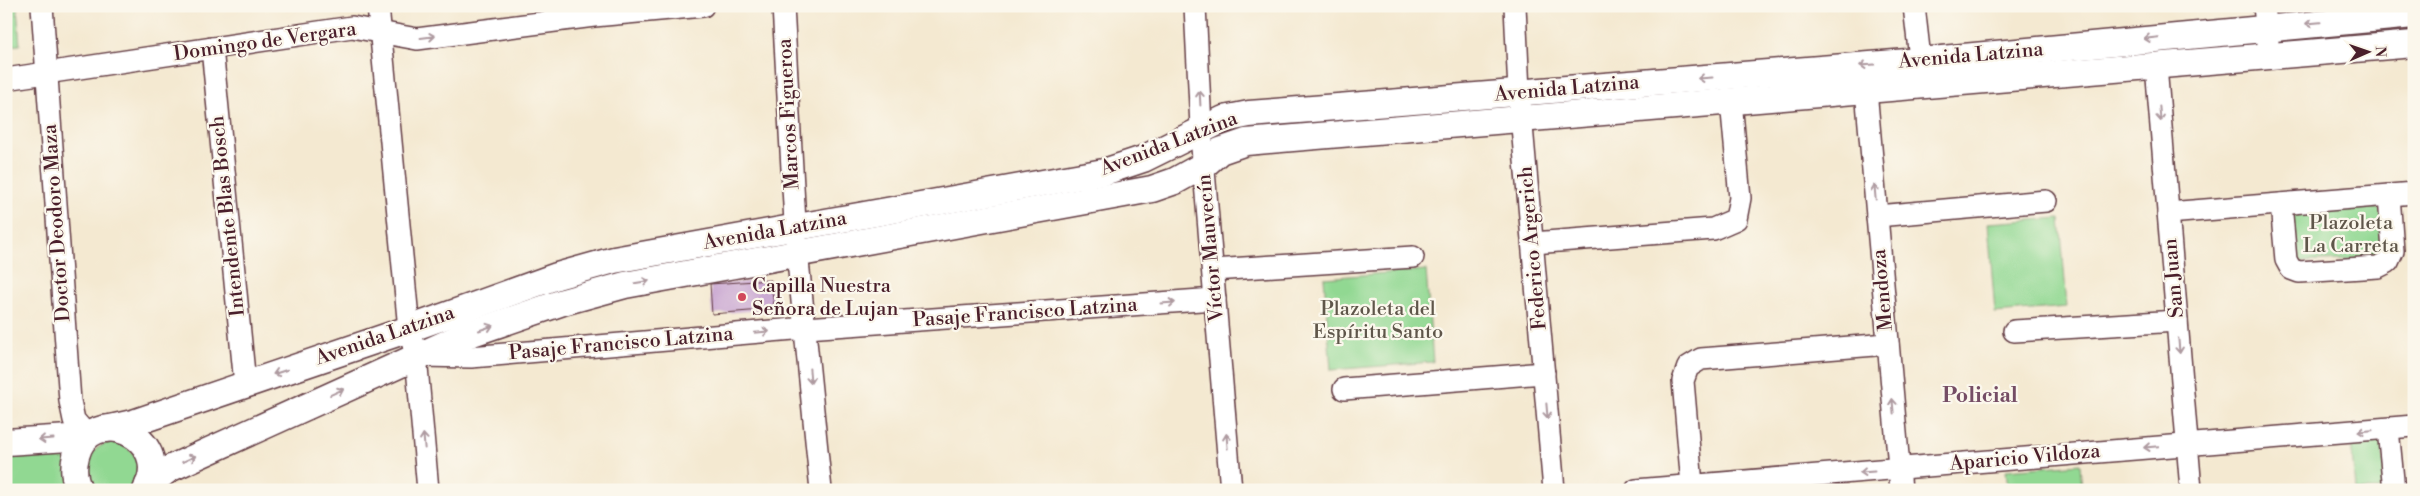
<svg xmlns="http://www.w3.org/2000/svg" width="2420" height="496" viewBox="0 0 2420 496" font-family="'Libre Bodoni',serif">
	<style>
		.green { fill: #91d892; stroke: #6e7c5e }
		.building { fill: #c6a2d0 }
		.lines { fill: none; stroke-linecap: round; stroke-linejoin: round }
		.minor-casing { stroke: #643d44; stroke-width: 24 }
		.tertiary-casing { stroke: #643d44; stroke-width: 29 }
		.minor { stroke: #fff; stroke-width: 21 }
		.tertiary { stroke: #fff; stroke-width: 26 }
		.oneway { stroke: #ae9aa0 }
		.poi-dot { fill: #d1495b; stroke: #fbf7ec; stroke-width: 2 }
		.labels { text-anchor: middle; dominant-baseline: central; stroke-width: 4.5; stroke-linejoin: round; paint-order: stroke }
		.street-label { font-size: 20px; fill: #4a1f2b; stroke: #fbf7ec }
		.park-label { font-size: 20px; fill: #5f564a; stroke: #fbf7ec }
		.poi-label { font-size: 20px; fill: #4a1f2b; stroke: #fbf7ec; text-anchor: start }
		.neighbourhood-label { font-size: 21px; font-weight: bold; fill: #754d65; stroke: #fbf7ec }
	</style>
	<rect width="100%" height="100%" fill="#fbf7ec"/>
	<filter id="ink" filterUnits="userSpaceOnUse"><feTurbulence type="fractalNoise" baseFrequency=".02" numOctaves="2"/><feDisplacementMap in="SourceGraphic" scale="10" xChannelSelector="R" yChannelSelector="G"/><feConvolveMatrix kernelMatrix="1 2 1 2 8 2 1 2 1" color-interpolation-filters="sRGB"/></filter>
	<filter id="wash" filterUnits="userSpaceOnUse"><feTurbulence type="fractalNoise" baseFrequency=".0096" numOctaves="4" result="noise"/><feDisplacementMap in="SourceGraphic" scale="20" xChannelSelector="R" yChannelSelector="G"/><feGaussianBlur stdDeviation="1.12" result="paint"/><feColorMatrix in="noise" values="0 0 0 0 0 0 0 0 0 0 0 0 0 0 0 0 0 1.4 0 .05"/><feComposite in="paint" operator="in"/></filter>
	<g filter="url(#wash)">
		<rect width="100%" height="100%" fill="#f4e9d1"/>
		<!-- green -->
		<g class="green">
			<path d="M6,6H17L20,45L6,46Z"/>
			<path d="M2372,207L2379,208L2381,212L2384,250L2381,256L2374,259L2295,262L2292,215Z"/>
			<path d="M2060,218L2067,307L1995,313L1988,223Z"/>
			<path d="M1426,270L1433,362L1331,370L1324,278Z"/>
			<path d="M2373,439L2381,442L2388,490H2355L2351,441Z"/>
			<path d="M110,442C135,444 149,469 131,490H94C78,472 88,448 110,442Z"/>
			<path d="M72,445V490H6V450Z"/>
			<path d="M2080,464L2082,490H2008L2006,470Z"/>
		</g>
		<g id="blocks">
			<!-- building -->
			<path class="building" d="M771,280L774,309L712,314L710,284Z"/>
		</g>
	</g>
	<g filter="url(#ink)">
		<use href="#blocks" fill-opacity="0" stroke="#643d44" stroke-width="1"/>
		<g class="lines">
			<defs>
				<g id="minor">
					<path d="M42,6L70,401L74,420L87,435"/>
					<path d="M378,6L409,329L416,356L428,490"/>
					<path d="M783,6L796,241L821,490"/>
					<path d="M1195,6L1202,147L1231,490"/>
					<path d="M1515,6L1519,92L1554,490"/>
					<path d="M1914,6L1922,76"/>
					<path d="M2264,6L2268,43"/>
					<path d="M212,48L245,384"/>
					<path d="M2156,66L2191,490"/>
					<path d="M6,79L352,27L417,39L594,16L703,6"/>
					<path d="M1866,90L1901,490"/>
					<path d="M2281,204L2286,260L2291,269L2299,272L2378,267L2388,262L2393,251L2389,195"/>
					<path d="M2168,213L2414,193"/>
					<path d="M1877,216L2046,201"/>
					<path d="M1533,243L1713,229L1736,219L1740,198L1731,101"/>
					<path d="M1213,270L1413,257"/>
					<path d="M2014,331L2177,321"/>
					<path d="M422,356L471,357L806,328L1215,299"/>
					<path d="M1344,389L1544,373"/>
					<path d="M2388,429L2394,490"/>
					<path d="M1692,485L1683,381L1688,367L1701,359L1888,344"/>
					<path d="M1636,490L2414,426"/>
				</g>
				<g id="tertiary">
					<path d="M106,429L133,423L409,329L557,276L614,260L1104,172L1143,159L1224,119L1249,114L1920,61L2414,15"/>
					<path d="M6,442L85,437"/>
					<path d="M148,485L169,469L458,338L563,302L625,285L1152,189L1175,181L1204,165L1220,151L1246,142L2414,44"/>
					<path d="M79,490C74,480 73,467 76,456C89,402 175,435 146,490"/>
				</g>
			</defs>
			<!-- minor casing -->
			<use href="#minor" class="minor-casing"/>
			<!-- tertiary casing -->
			<use href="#tertiary" class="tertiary-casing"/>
			<!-- minor -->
			<use href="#minor" class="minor"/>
			<!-- tertiary -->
			<use href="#tertiary" class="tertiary"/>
		</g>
		<!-- one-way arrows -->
		<defs><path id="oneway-shaft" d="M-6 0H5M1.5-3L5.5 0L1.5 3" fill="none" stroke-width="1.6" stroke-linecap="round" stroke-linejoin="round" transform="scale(1.25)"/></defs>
		<g class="oneway">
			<use href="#oneway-shaft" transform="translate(2313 23) rotate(175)"/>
			<use href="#oneway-shaft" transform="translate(428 37) rotate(-7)"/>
			<use href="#oneway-shaft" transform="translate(2151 38) rotate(174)"/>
			<use href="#oneway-shaft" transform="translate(1867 65) rotate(176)"/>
			<use href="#oneway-shaft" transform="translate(1705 78) rotate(176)"/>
			<use href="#oneway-shaft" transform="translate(1200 98) rotate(-93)"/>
			<use href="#oneway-shaft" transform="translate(2160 114) rotate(85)"/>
			<use href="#oneway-shaft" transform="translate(1875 192) rotate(-95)"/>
			<use href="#oneway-shaft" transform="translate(642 282) rotate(-10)"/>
			<use href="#oneway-shaft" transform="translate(1168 303) rotate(-4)"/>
			<use href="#oneway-shaft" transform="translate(486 328) rotate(-19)"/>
			<use href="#oneway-shaft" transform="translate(762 332) rotate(-5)"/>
			<use href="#oneway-shaft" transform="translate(2179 346) rotate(85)"/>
			<use href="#oneway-shaft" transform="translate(280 372) rotate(162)"/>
			<use href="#oneway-shaft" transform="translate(810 376) rotate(85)"/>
			<use href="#oneway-shaft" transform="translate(337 392) rotate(-24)"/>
			<use href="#oneway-shaft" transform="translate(1893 406) rotate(-95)"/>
			<use href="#oneway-shaft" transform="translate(1547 411) rotate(85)"/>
			<use href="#oneway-shaft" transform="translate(2365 431) rotate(175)"/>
			<use href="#oneway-shaft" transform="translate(46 439) rotate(176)"/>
			<use href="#oneway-shaft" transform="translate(424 441) rotate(-95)"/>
			<use href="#oneway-shaft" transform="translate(1227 441) rotate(-95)"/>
			<use href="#oneway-shaft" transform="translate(2151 447) rotate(175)"/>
			<use href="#oneway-shaft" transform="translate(189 459) rotate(-25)"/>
			<use href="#oneway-shaft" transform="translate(1867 472) rotate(176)"/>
		</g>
	</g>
	<!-- markers -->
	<circle class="poi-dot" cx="742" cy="297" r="5"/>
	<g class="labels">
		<!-- street labels -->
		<g class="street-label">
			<text transform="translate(265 42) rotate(-8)">Domingo de Vergara</text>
			<text transform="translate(1971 56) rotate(-5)">Avenida Latzina</text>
			<text transform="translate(1567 89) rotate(-5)">Avenida Latzina</text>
			<text transform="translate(789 114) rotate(-93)">Marcos Figueroa</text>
			<text transform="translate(1169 144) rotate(-21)">Avenida Latzina</text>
			<text transform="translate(228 216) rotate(-96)">Intendente Blas Bosch</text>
			<text transform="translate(57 223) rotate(-94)">Doctor Deodoro Maza</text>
			<text transform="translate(775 231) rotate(-10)">Avenida Latzina</text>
			<text transform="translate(1211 248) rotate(-95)">Víctor Mauvecín</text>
			<text transform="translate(1533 248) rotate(-95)">Federico Argerich</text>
			<text transform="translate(2174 278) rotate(-95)">San Juan</text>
			<text transform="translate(1883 290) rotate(-95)">Mendoza</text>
			<text transform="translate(1025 313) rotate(-4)">Pasaje Francisco Latzina</text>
			<text transform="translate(385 336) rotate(-19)">Avenida Latzina</text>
			<text transform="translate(621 344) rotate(-5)">Pasaje Francisco Latzina</text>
			<text transform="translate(2025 458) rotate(-5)">Aparicio Vildoza</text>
		</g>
		<!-- park labels -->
		<g class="park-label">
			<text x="2351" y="223">Plazoleta<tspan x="2351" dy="23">La Carreta</tspan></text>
			<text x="1378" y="309">Plazoleta del<tspan x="1378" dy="23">Espíritu Santo</tspan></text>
		</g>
		<!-- poi labels -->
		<g class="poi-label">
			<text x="752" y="286">Capilla Nuestra<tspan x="752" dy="23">Señora de Lujan</tspan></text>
		</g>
		<!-- neighbourhood labels -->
		<g class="neighbourhood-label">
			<text x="1980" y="396">Policial</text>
		</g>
	</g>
	<!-- margin -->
	<rect width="2420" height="496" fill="none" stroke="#fbf7ec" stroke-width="25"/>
	<!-- north arrow -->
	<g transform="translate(2368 52) rotate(88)" stroke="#fbf7ec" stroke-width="4" paint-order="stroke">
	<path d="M0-4L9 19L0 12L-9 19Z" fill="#4a1f2b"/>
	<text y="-8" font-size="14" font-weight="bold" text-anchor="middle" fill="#4a1f2b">N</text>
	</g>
</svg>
